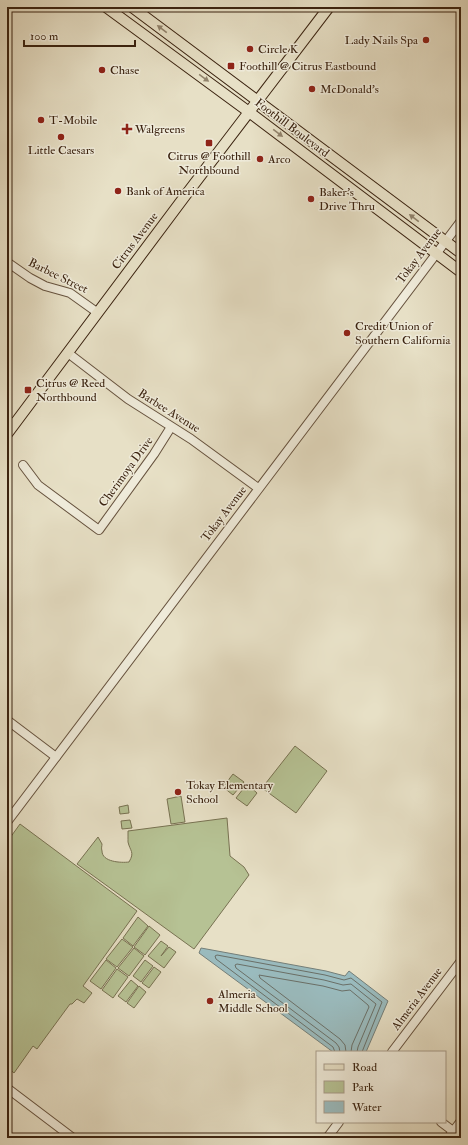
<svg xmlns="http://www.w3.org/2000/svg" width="468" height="1145" viewBox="0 0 468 1145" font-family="'IM FELL Double Pica',serif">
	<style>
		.green { fill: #b6c294; stroke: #787252 }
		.water { fill: #9abbbe; stroke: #747e78 }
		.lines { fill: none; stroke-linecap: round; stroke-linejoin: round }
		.shore { stroke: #6a6f67; stroke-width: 1 }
		.minor-casing { stroke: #66523e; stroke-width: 10 }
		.major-casing { stroke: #3b2310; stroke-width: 12 }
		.minor { stroke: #efebda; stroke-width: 8 }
		.major { stroke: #e7e0c6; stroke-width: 10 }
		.oneway { fill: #91826b }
		.poi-dot { fill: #8f2418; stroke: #efebda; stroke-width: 1.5 }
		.labels { text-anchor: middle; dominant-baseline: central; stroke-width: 3; stroke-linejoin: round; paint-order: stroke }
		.poi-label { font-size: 12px; fill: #3b2310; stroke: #efebda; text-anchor: start }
		.street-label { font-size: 12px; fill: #3b2310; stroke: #efebda }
	</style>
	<rect width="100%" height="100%" fill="#e7e0c6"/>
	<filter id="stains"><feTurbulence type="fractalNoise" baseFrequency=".005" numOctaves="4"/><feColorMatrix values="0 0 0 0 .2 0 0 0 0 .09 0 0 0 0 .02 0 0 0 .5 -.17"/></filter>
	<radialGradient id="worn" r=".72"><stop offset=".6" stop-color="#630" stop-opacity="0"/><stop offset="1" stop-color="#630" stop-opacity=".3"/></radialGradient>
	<!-- green -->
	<g class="green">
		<path d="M295,746L327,771L296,813L262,788Z"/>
		<path d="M233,774L244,782L233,795L223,787Z"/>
		<path d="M247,784L257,793L247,806L236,798Z"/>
		<path d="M181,796L185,822L171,824L167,799Z"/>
		<path d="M128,805L129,813L120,814L119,807Z"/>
		<path d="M227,818L230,856L244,867L249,875L194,949L77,864L98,837L102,844C102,846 101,848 102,851C102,862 121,863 129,862C135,852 130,851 128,842C128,839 128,835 128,831Z"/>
		<path d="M130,820L132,828L122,829L121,821Z"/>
		<path d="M20,824L137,911L83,986L92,993L84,1003L77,999L72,1004H70L37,1049L33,1046L14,1073L7,1067V842Z"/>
		<path d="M138,917L148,926L133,946L123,938Z"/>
		<path d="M149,926L160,935L145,955L134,947Z"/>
		<path d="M122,939L133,947L117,967L106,959Z"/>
		<path d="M161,941L168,946L161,956L169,947L176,952L164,968L148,956Z"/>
		<path d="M134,948L144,956L129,976L118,968Z"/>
		<path d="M106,960L116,968L101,989L90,981Z"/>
		<path d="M145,960L153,966L141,982L133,976Z"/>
		<path d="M154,967L161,972L149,988L142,983Z"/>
		<path d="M117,969L128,977L113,998L102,990Z"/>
		<path d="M131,980L138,986L126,1002L118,996Z"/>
		<path d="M139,986L146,992L134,1008L127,1003Z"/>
	</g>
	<!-- water -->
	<path class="water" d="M201,948L326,971L345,976L349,971L388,1001L366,1052H333L199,953Z"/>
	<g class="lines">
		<!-- shore -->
		<g class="shore">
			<path d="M335,1052L333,1047L216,959L215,956L217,955L325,975L344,980L351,978L382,1002L362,1052"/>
			<path d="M340,1052L339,1047L336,1043L236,968L235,965L237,964L324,980L343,985L351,984L376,1004L358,1047L357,1052"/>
			<path d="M346,1052L345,1045L340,1039L260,978L259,975L323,986L342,991L350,990L368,1005L369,1007L352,1045L351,1052"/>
		</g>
		<defs>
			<g id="minor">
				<path d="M7,262L30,278L45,286L70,293L98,313"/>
				<path d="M68,353L128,399L191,439L258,488"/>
				<path d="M7,419L14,425"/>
				<path d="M23,465L38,485L99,530L154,454L171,427"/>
				<path d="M7,720L56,757"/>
				<path d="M7,822L461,221"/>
				<path d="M392,1052L461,961"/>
				<path d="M7,1088L73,1138"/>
				<path d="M441,1122L453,1131"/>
				<path d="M327,1138L339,1122"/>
				<path d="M448,1138L461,1121"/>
			</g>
			<g id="major">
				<path d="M106,7L249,112L461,272"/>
				<path d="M132,7L461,253"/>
				<path d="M7,434L185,196L329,7"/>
			</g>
		</defs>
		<!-- minor casing -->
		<use href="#minor" class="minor-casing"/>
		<!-- major casing -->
		<use href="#major" class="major-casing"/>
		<!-- minor -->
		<use href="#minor" class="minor"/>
		<!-- major -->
		<use href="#major" class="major"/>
	</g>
	<!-- one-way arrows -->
	<defs><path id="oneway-solid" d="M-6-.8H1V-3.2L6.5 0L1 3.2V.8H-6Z"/></defs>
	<g class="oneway">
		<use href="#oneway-solid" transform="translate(162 29) rotate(-143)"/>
		<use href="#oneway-solid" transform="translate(204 78) rotate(36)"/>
		<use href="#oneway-solid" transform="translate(278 133) rotate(37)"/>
		<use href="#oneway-solid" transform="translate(414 218) rotate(-143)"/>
	</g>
	<!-- markers -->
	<g class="poi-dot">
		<circle cx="426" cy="40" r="4"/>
		<circle cx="250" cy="49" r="4"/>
		<rect x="227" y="62" width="8" height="8" rx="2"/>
		<circle cx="102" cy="70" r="4"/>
		<circle cx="312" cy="89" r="4"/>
		<circle cx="41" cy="120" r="4"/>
		<path d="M125 123h4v4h4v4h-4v4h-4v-4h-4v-4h4z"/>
		<circle cx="61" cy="137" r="4"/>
		<rect x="205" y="139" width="8" height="8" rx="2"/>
		<circle cx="260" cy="159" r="4"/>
		<circle cx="118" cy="191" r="4"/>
		<circle cx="311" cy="199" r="4"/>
		<circle cx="347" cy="333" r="4"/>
		<rect x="24" y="386" width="8" height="8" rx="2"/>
		<circle cx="178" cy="792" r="4"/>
		<circle cx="210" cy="1001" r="4"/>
	</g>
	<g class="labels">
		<!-- poi labels -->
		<g class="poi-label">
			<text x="418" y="40" text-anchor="end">Lady Nails Spa</text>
			<text x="258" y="49">Circle K</text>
			<text x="239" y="66">Foothill @ Citrus Eastbound</text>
			<text x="110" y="70">Chase</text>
			<text x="320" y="89">McDonald's</text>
			<text x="49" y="120">T-Mobile</text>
			<text x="135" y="129">Walgreens</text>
			<text x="61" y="150" text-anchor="middle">Little Caesars</text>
			<text x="209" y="156" text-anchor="middle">Citrus @ Foothill<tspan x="209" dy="14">Northbound</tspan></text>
			<text x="268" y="159">Arco</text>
			<text x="126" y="191">Bank of America</text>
			<text x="319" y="192">Baker's<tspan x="319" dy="14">Drive Thru</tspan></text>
			<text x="355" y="326">Credit Union of<tspan x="355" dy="14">Southern California</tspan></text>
			<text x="36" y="383">Citrus @ Reed<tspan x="36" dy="14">Northbound</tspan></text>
			<text x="186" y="785">Tokay Elementary<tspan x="186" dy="14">School</tspan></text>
			<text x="218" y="994">Almeria<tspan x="218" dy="14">Middle School</tspan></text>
		</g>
		<!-- street labels -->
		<g class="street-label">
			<text transform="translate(292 128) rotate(37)">Foothill Boulevard</text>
			<text transform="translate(135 241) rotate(-53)">Citrus Avenue</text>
			<text transform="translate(419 256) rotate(-53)">Tokay Avenue</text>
			<text transform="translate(58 276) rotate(26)">Barbee Street</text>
			<text transform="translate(169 411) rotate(32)">Barbee Avenue</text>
			<text transform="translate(126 472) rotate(-54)">Cherimoya Drive</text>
			<text transform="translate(224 514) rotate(-53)">Tokay Avenue</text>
			<text transform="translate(417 999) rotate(-53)">Almeria Avenue</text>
		</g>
	</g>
	<!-- margin -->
	<rect width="468" height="1145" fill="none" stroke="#e7e0c6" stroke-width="24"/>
	<rect x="8" y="8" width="452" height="1129" fill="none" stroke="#3b2310" stroke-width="2"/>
	<rect x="12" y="12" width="444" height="1121" fill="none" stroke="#3b2310"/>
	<!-- legend -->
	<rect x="316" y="1051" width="130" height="72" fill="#efebda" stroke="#a79b89"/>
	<rect x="324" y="1064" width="20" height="6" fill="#e7e0c6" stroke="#a79b89"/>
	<text x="352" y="1071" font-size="12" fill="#3b2310">Road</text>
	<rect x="324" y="1081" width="20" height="12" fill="#b6c294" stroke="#a79b89"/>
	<text x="352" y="1091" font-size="12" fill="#3b2310">Park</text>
	<rect x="324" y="1101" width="20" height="12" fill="#9abbbe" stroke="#a79b89"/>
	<text x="352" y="1111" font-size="12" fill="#3b2310">Water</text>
	<!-- scale -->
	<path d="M24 40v6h111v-6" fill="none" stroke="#3b2310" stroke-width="2"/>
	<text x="30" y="40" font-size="12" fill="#3b2310" stroke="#efebda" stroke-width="3" paint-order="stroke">100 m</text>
	<rect width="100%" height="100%" filter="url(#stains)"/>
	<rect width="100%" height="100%" fill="url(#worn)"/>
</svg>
